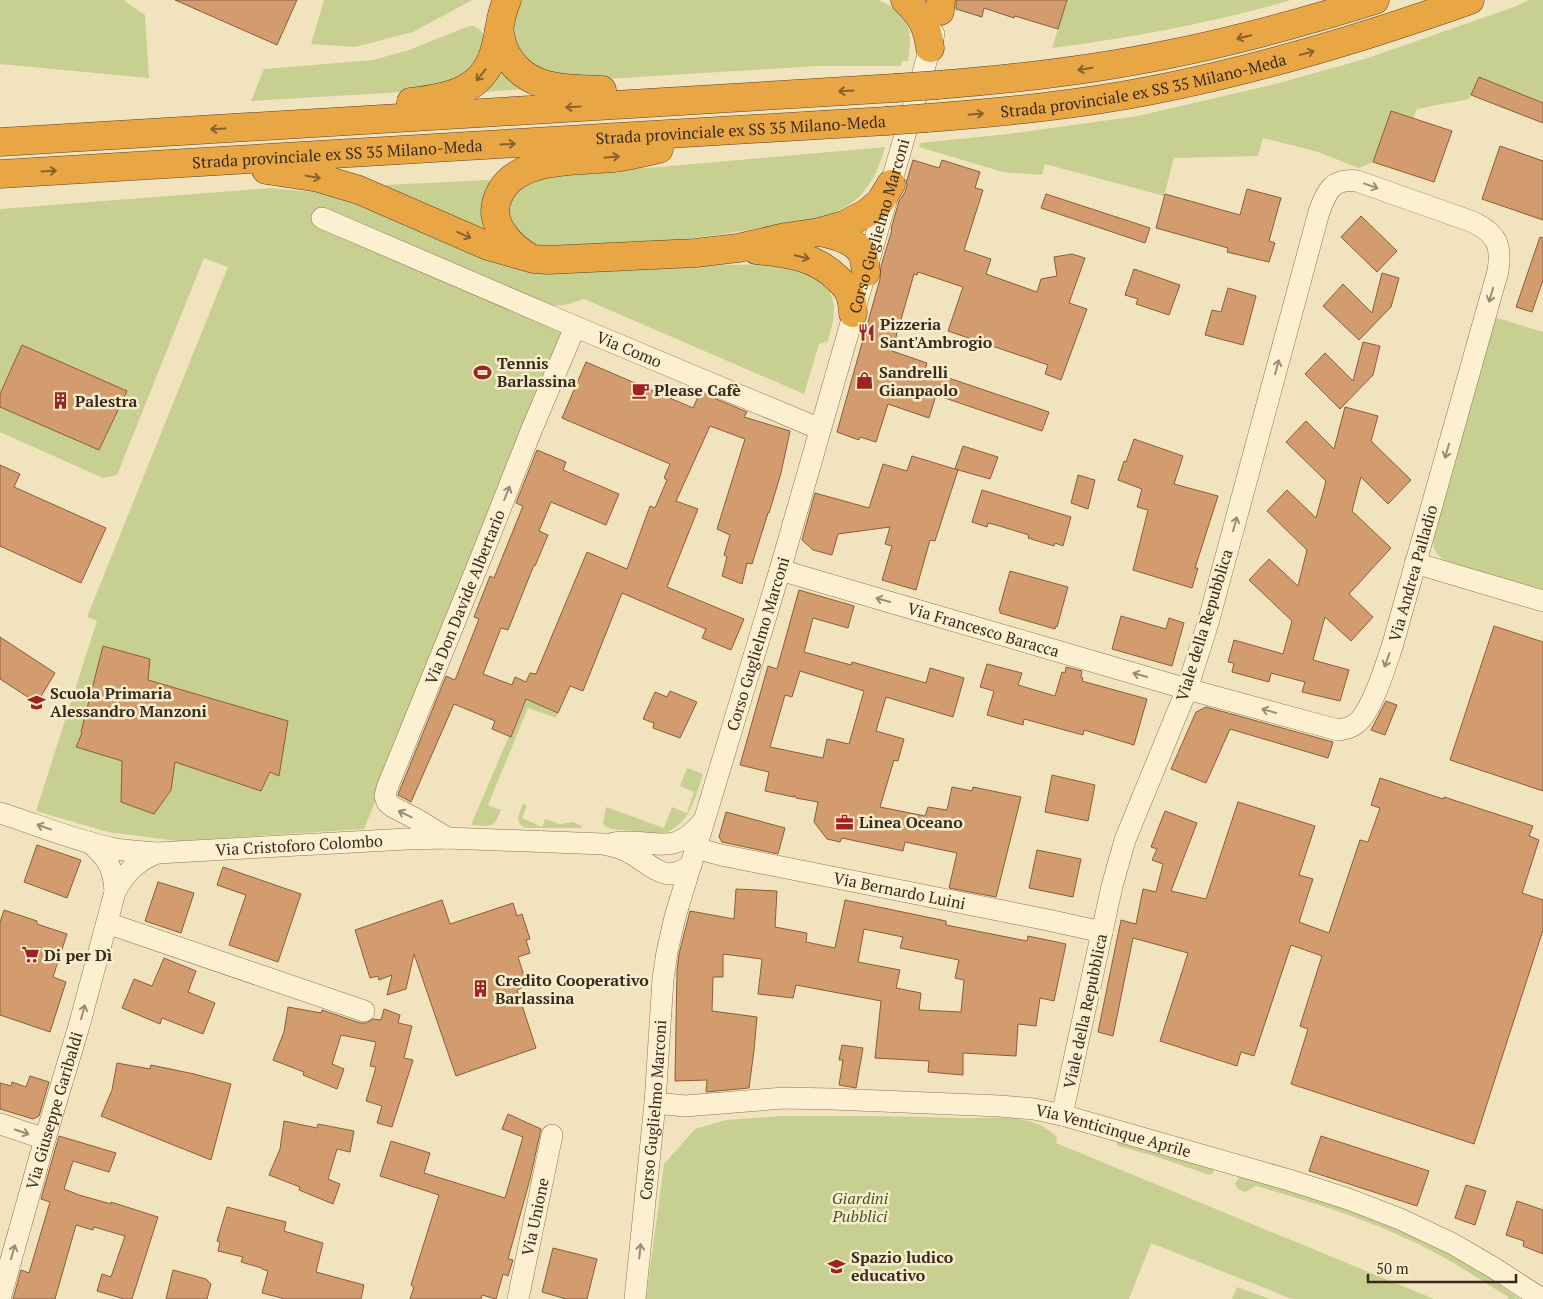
<svg xmlns="http://www.w3.org/2000/svg" width="1543" height="1299" viewBox="0 0 1543 1299" font-family="'PT Serif',serif">
	<style>
		.green { fill: #c7d090 }
		.building { fill: #d39c6f; stroke: #8c5c39; fill-rule: evenodd }
		.lines { fill: none; stroke-linecap: round; stroke-linejoin: round }
		.minor-casing { stroke: #8b7355; stroke-width: 22 }
		.highway-casing { stroke: #58412a; stroke-width: 29 }
		.minor { stroke: #fcf0d1; stroke-width: 21 }
		.highway { stroke: #e9a645; stroke-width: 28 }
		.highway-bridge-casing { stroke: #58412a; stroke-width: 29; stroke-linecap: butt }
		.highway-bridge { stroke: #e9a645; stroke-width: 28 }
		.oneway { stroke: #88622e }
		.oneway2 { stroke: #9a8d76 }
		.labels { text-anchor: middle; dominant-baseline: central; stroke-width: 5; stroke-linejoin: round; paint-order: stroke }
		.street-label { font-size: 16px; fill: #392a1b; stroke: #f8edcd }
		.poi-label { font-size: 16px; font-weight: bold; fill: #392a1b; stroke: #f8edcd; text-anchor: start }
		.park-label { font-size: 16px; font-style: italic; fill: #475720; stroke: #f8edcd }
	</style>
	<rect width="100%" height="100%" fill="#f1e3bd"/>
	<!-- green -->
	<g class="green">
		<path d="M0,0H123L145,15L149,78L0,64Z"/>
		<path d="M324,0H472L413,32L355,47L311,44Z"/>
		<path d="M522,0H878C910,14 913,28 908,61H902L901,66H817L606,79L552,77L522,58L514,43L513,30L515,14Z"/>
		<path d="M1067,0H1291C1213,23 1133,37 1052,48Z"/>
		<path d="M1529,0H1543V103L1479,77L1469,99L1417,109L1413,118L1391,111L1373,162L1359,168L1318,152L1263,138L1258,156L1174,158L1164,196L1045,164L1042,175L1003,172L919,147L920,143L1008,134L1138,116L1279,83L1365,59L1514,7Z"/>
		<path d="M469,26H474L480,30L483,34L485,39L482,54L461,81L421,91L251,101L264,69L373,60L409,50Z"/>
		<path d="M497,64L524,89L484,92Z"/>
		<path d="M885,147C873,188 859,206 817,219L717,235L636,245L532,247L508,227V196L521,183L569,173L660,167Z"/>
		<path d="M488,180L493,183L491,235L383,186L387,185Z"/>
		<path d="M271,188L333,194L506,265L679,266L778,264L799,266L821,279L830,291L834,305L833,321L828,341L819,344L804,394L584,299C571,303 561,308 547,304L565,329L503,486L364,829L177,841L108,832L36,811L97,621L87,617L228,267L204,258L117,475L103,478L0,432V209Z"/>
		<path d="M1494,317L1543,332V591L1446,561C1435,555 1432,548 1434,537Z"/>
		<path d="M525,699L558,713L556,718L528,708L488,805L501,810C493,830 491,826 471,825L509,736H511Z"/>
		<path d="M687,768L703,774C696,796 689,826 664,833C654,836 642,832 633,831C622,829 611,832 603,824L606,807L664,828L672,807L687,813L694,792L680,786Z"/>
		<path d="M523,804L527,805L522,818L542,827L545,819L560,824L573,822L582,826V828H527C513,824 519,814 523,804Z"/>
		<path d="M783,1116C842,1116 900,1116 959,1118C981,1119 1002,1116 1024,1120C1037,1122 1047,1128 1057,1137L1056,1143L1434,1299H1292L1151,1243L1129,1299H646L664,1164L695,1129L726,1120Z"/>
		<path d="M1119,1141L1212,1168L1214,1170L1213,1173L1210,1175L1154,1156L1118,1146L1116,1144Z"/>
		<path d="M1239,1177C1254,1176 1283,1189 1298,1193C1352,1211 1406,1229 1456,1257C1479,1270 1499,1285 1520,1299H1508V1297C1474,1275 1438,1252 1401,1236C1354,1215 1305,1200 1256,1186L1245,1192L1238,1189L1235,1184Z"/>
		<path d="M1237,1287L1270,1299H1232Z"/>
	</g>
	<!-- building -->
	<g class="building">
		<path d="M175,0H297L277,45Z"/>
		<path d="M956,0H1067L1058,29L1015,16L1014,18L984,8L982,17L956,9Z"/>
		<path d="M1479,77L1543,103V123L1471,95Z"/>
		<path d="M1391,111L1452,131L1434,182L1373,162Z"/>
		<path d="M1500,146L1543,161V220L1482,199Z"/>
		<path d="M913,160L939,168L942,160L980,172L975,188L983,190L964,250L991,259L986,274L1037,292L1041,279L1057,276L1054,257L1072,254L1085,258L1069,303L1087,309L1061,380L1045,374L1048,365L948,331L963,287L918,272L917,275L914,274L892,351L927,363L925,370L1049,412L1042,431L936,395L929,418L888,404L876,442L860,437L859,440L837,432L880,279L881,266L892,230L891,229L899,201L905,192L907,185L906,180H907Z"/>
		<path d="M1247,189L1281,198L1269,241L1275,243L1269,262L1227,252L1228,248L1156,228L1165,194L1240,215Z"/>
		<path d="M1046,194L1150,228L1145,243L1041,208Z"/>
		<path d="M1361,216L1397,251L1377,272L1341,237Z"/>
		<path d="M1540,237L1543,238V280L1532,312L1516,307Z"/>
		<path d="M1134,269L1180,285L1169,315L1136,304L1138,299L1125,295Z"/>
		<path d="M1382,273L1399,278L1391,307L1359,340L1323,306L1343,284L1372,313Z"/>
		<path d="M1228,288L1256,296L1243,345L1205,335L1212,310L1221,312Z"/>
		<path d="M1363,342L1380,346L1373,375L1340,409L1305,374L1325,353L1353,381Z"/>
		<path d="M22,345L127,391L99,450L0,407V394Z"/>
		<path d="M586,362L693,408L700,392L747,412L744,417L790,431L781,473L769,513H768L752,564L747,563L742,584L722,576L727,557L724,555L730,535L717,529L745,439L710,426L676,501L698,509L667,587L744,619L731,650L702,638L706,629L622,593L583,691L570,686L558,713L526,699L511,737L492,729L495,721L454,704L411,802L398,795L399,792L446,676L455,680L479,619L474,617L490,576L494,578L523,506L516,503L537,450L566,462L563,470L619,494L606,525L551,502L539,531L548,535L535,566L534,565L508,630L501,628L483,674L512,685L515,677L526,682L530,673L536,674L587,552L627,569L650,506L655,508L667,480L664,478L670,464L562,418Z"/>
		<path d="M1345,407L1378,416L1371,441L1411,480L1388,504L1361,477L1352,511L1391,548L1349,594L1373,617L1351,641L1325,617L1313,660L1349,670L1340,701L1302,692L1305,682L1271,673L1269,682L1232,672L1234,663L1228,662L1234,640L1283,654L1292,621L1249,580L1269,559L1298,586L1307,550L1267,511L1287,490L1316,518L1326,481L1286,442L1306,421L1334,449Z"/>
		<path d="M1134,439L1183,456L1174,484L1218,496L1195,568H1198L1192,588L1133,570L1148,510L1137,507L1142,489L1118,480L1124,461L1126,462Z"/>
		<path d="M963,446L998,457L990,479L955,469Z"/>
		<path d="M912,456L958,470L935,541L930,540L916,590L882,580L892,546L885,544L890,527L838,534L832,555L813,550L802,540L815,493L869,508L883,464L907,471Z"/>
		<path d="M0,465L20,474L14,487L106,528L81,583L0,546Z"/>
		<path d="M1078,475L1095,480L1088,509L1071,503Z"/>
		<path d="M982,490L1071,517L1063,546L1055,543L1054,546L1028,538L1029,535L996,525L988,523L987,527L972,522Z"/>
		<path d="M1010,571L1068,587L1057,627L1056,626L1055,629L1000,613V610H999Z"/>
		<path d="M799,590L854,606L848,628L813,618L804,652L851,665L852,662L926,683L930,668L964,678L953,717L886,697L876,731L904,739L898,761L894,760L880,807L925,816L928,807L947,810L952,787L972,791L973,787L1021,797L996,897L949,888L957,853L905,842L903,851L842,838L840,842L827,839L814,822L818,802L796,798L794,795V797L765,791L769,772L740,765L768,666L777,669ZM800,671L864,691L849,744L827,739L823,758L770,747L785,695L792,697Z"/>
		<path d="M1121,616L1166,629L1169,618L1184,623L1172,666L1112,649Z"/>
		<path d="M1494,626L1543,642V791L1450,760Z"/>
		<path d="M0,637L55,673L37,703L0,679Z"/>
		<path d="M103,646L150,659L148,680L288,721L279,776L270,772L261,791L175,762L171,790L154,814L121,802L122,761L76,747L82,733L81,732Z"/>
		<path d="M987,664L1022,673L1018,685L1055,696L1062,672L1065,673L1066,667L1082,671L1081,677L1083,678L1082,681L1147,699L1134,745L1084,730L1083,735L1024,719L1023,725L987,715L994,691L980,687Z"/>
		<path d="M670,691L697,702L680,738L653,728L654,723L643,719L655,692L667,697Z"/>
		<path d="M1386,701L1397,705L1385,735L1371,730Z"/>
		<path d="M1206,707L1333,742L1328,758L1230,729L1206,783L1171,769L1196,712Z"/>
		<path d="M1052,775L1095,785L1088,821L1045,812Z"/>
		<path d="M1380,778L1443,799L1444,797L1533,826L1529,836L1539,840L1522,893L1543,900V930L1474,1144L1291,1084L1308,1029L1300,1026L1322,956L1291,945L1254,1056L1241,1052L1237,1066L1160,1041L1188,953L1133,938L1113,1036L1098,1032L1121,920L1136,924L1143,889L1156,892L1163,864L1152,860L1157,849L1151,847L1165,811L1197,823L1171,891L1206,899L1238,802L1315,826L1299,875L1313,879L1299,922L1329,933L1360,840L1368,842L1380,808L1371,805Z"/>
		<path d="M726,812L785,828L778,854L722,842L719,837Z"/>
		<path d="M37,845L81,860L67,898L24,882Z"/>
		<path d="M1037,850L1081,859L1073,897L1029,888Z"/>
		<path d="M223,867L301,894L278,962L229,945L246,895L217,885Z"/>
		<path d="M158,882L194,893L181,933L145,921Z"/>
		<path d="M736,889L777,891L775,927L807,933L806,942L835,948L845,900L946,921V925L1027,941L1028,936L1066,944L1054,1001L1040,998L1036,1026L1018,1024L1016,1056L963,1053V1075L928,1072L929,1061L875,1058L881,1001L796,985L793,998L758,994L762,959L723,954V977H713L712,1011L757,1017L754,1050L749,1088L706,1092L707,1080L675,1081L677,971L679,954L690,911L734,919ZM864,929L903,937L900,948L959,960L955,978L964,980L961,1012L919,1010L921,993L896,988L900,970L858,962Z"/>
		<path d="M442,900L450,924L513,903L517,916L522,914L530,939L526,940L530,953L518,957L527,985L517,990L536,1048L456,1076L414,954L406,989L387,995L392,975L379,980L378,976L370,978L355,930Z"/>
		<path d="M4,910L37,921V924L67,934L53,977L66,982L50,1032L0,1015V922Z"/>
		<path d="M164,958L196,971L188,992L215,1003L203,1034L162,1018L160,1024L122,1008L134,979L152,986Z"/>
		<path d="M288,1007L321,1013L322,1010L360,1023H366L373,1019L381,1020L384,1009L400,1015L398,1023L412,1026L404,1058L413,1060L392,1127L377,1123L382,1106L366,1101L376,1067L370,1066L376,1042L341,1035L332,1064L344,1069L337,1089L303,1075L304,1072L273,1060L284,1032Z"/>
		<path d="M842,1045L863,1048L856,1088L839,1085L843,1060H839Z"/>
		<path d="M117,1063L150,1069L151,1065L194,1074L231,1084L211,1160L101,1116L112,1090Z"/>
		<path d="M30,1076L49,1082L39,1116L33,1119L0,1109V1083L11,1086L12,1082L26,1087Z"/>
		<path d="M508,1114L541,1129L530,1179L508,1259L513,1260L508,1276L503,1274L496,1299L482,1295L481,1299H410L414,1287L411,1285L439,1195L380,1176L391,1141L430,1153L424,1173L505,1198L523,1137L502,1129Z"/>
		<path d="M284,1121L317,1128L318,1124L354,1131L350,1152L337,1149L328,1179L340,1184L333,1204L299,1190L300,1187L269,1175L280,1149Z"/>
		<path d="M59,1136L116,1153L109,1172L73,1161L64,1189L79,1195L111,1204V1202L158,1217L132,1299H124L97,1291L102,1274L111,1277L125,1236L94,1227L93,1230L76,1225L55,1299H13L21,1270L29,1273L50,1202L41,1199Z"/>
		<path d="M1321,1136L1429,1171L1417,1206L1309,1171Z"/>
		<path d="M1466,1185L1486,1191L1475,1225L1455,1218Z"/>
		<path d="M1517,1201L1543,1210V1254L1523,1246L1524,1241L1506,1235Z"/>
		<path d="M227,1207L286,1222L284,1231L323,1243L316,1272L364,1285L361,1299H285L262,1293L268,1271L262,1269V1268L241,1262L243,1257L218,1251L220,1242L217,1241Z"/>
		<path d="M553,1248L597,1259L587,1299H566L542,1292Z"/>
		<path d="M173,1270L206,1279L211,1284L207,1299H166Z"/>
	</g>
	<g class="lines">
		<defs>
			<g id="minor">
				<path id="s1" d="M322,218L562,321L820,429"/>
				<path d="M1415,563L1543,601"/>
				<path id="s2" d="M780,570L1187,689L1338,730C1345,729 1351,728 1357,723C1372,711 1385,667 1392,647L1498,271C1502,245 1497,234 1473,222L1357,181C1332,178 1327,191 1319,212L1208,623L1187,689L1125,840L1112,886L1062,1115"/>
				<path id="s3" d="M0,813C38,825 76,841 115,849C129,851 143,852 157,853L407,839L447,838L603,844C613,846 622,848 630,853C654,866 664,885 691,865"/>
				<path id="s4" d="M447,838L416,819L393,807L387,802L385,796L387,788L482,555L531,431L575,327"/>
				<path d="M614,843C654,837 673,860 704,820"/>
				<path id="s5" d="M696,848L721,855L1048,920L1102,932"/>
				<path d="M115,892C125,873 137,861 157,853"/>
				<path d="M107,923L364,1011"/>
				<path id="s6" d="M655,1103L685,1106L784,1098L832,1099L1000,1106L1034,1109L1062,1115L1289,1180L1348,1199L1400,1219L1453,1244L1494,1268L1542,1299"/>
				<path d="M0,1124L45,1139"/>
				<path id="s7" d="M0,1299L45,1139L79,1026L115,892C114,868 107,857 89,842"/>
				<path id="s8" d="M518,1299L552,1135"/>
				<path id="s9" d="M635,1299L655,1103L663,979L667,952L675,917L780,570L934,34"/>
			</g>
			<g id="highway">
				<path d="M905,0C920,14 928,27 930,48"/>
				<path d="M940,11L941,0"/>
				<path d="M499,31C501,37 502,44 504,49C523,91 564,88 602,90"/>
				<path d="M937,85C1015,79 1093,70 1170,54C1239,40 1308,21 1375,0"/>
				<path d="M411,102C451,97 486,91 496,45C500,29 500,15 507,0"/>
				<path id="s10" d="M927,118C1003,112 1078,105 1153,90C1261,69 1366,37 1470,0"/>
				<path d="M0,142L895,88"/>
				<path d="M266,170L319,178L359,190L488,246L534,259L548,260L695,253L738,248L786,237L820,232L844,225L867,213L880,202L891,184"/>
				<path id="s11" d="M0,174L886,121"/>
				<path d="M820,232C835,235 857,240 863,256C865,261 865,267 866,272"/>
				<path d="M756,250C786,253 816,256 838,279C844,284 849,290 851,298C852,302 853,308 853,313"/>
				<path d="M526,255C511,246 497,230 495,213C495,206 497,198 501,191C520,157 580,161 614,158C629,156 644,152 659,149"/>
			</g>
		</defs>
		<!-- minor casing -->
		<use href="#minor" class="minor-casing"/>
		<!-- highway casing -->
		<use href="#highway" class="highway-casing"/>
		<!-- minor -->
		<use href="#minor" class="minor"/>
		<!-- highway -->
		<use href="#highway" class="highway"/>
		<defs>
			<g id="highway-bridge">
				<path d="M895,88L937,85"/>
				<path d="M886,121L927,118"/>
			</g>
		</defs>
		<!-- highway-bridge casing -->
		<use href="#highway-bridge" class="highway-bridge-casing"/>
		<!-- highway-bridge -->
		<use href="#highway-bridge" class="highway-bridge"/>
	</g>
	<!-- one-way arrows -->
	<defs><path id="oneway-shaft" d="M-6 0H5M1.5-3L5.5 0L1.5 3" fill="none" stroke-width="1.6" stroke-linecap="round" stroke-linejoin="round" transform="scale(1.25)"/></defs>
	<g class="oneway">
		<use href="#oneway-shaft" transform="translate(1244 37) rotate(166)"/>
		<use href="#oneway-shaft" transform="translate(1307 53) rotate(-15)"/>
		<use href="#oneway-shaft" transform="translate(1085 69) rotate(171)"/>
		<use href="#oneway-shaft" transform="translate(481 75) rotate(129)"/>
		<use href="#oneway-shaft" transform="translate(846 91) rotate(177)"/>
		<use href="#oneway-shaft" transform="translate(573 107) rotate(176)"/>
		<use href="#oneway-shaft" transform="translate(976 114) rotate(-5)"/>
		<use href="#oneway-shaft" transform="translate(218 129) rotate(177)"/>
		<use href="#oneway-shaft" transform="translate(508 144) rotate(-3)"/>
		<use href="#oneway-shaft" transform="translate(612 157) rotate(-6)"/>
		<use href="#oneway-shaft" transform="translate(49 171) rotate(-3)"/>
		<use href="#oneway-shaft" transform="translate(313 177) rotate(10)"/>
		<use href="#oneway-shaft" transform="translate(464 235) rotate(24)"/>
		<use href="#oneway-shaft" transform="translate(802 257) rotate(14)"/>
	</g>
	<g class="oneway2">
		<use href="#oneway-shaft" transform="translate(1371 186) rotate(20)"/>
		<use href="#oneway-shaft" transform="translate(1491 295) rotate(106)"/>
		<use href="#oneway-shaft" transform="translate(1277 367) rotate(-75)"/>
		<use href="#oneway-shaft" transform="translate(1447 451) rotate(106)"/>
		<use href="#oneway-shaft" transform="translate(507 493) rotate(-68)"/>
		<use href="#oneway-shaft" transform="translate(1235 524) rotate(-75)"/>
		<use href="#oneway-shaft" transform="translate(883 600) rotate(-164)"/>
		<use href="#oneway-shaft" transform="translate(1387 660) rotate(110)"/>
		<use href="#oneway-shaft" transform="translate(1140 675) rotate(-164)"/>
		<use href="#oneway-shaft" transform="translate(1269 711) rotate(-165)"/>
		<use href="#oneway-shaft" transform="translate(405 814) rotate(-154)"/>
		<use href="#oneway-shaft" transform="translate(44 827) rotate(-161)"/>
		<use href="#oneway-shaft" transform="translate(83 1012) rotate(-75)"/>
		<use href="#oneway-shaft" transform="translate(22 1132) rotate(19)"/>
		<use href="#oneway-shaft" transform="translate(640 1251) rotate(-84)"/>
		<use href="#oneway-shaft" transform="translate(13 1252) rotate(-74)"/>
	</g>
	<!-- icons -->
	<defs>
		<symbol id="restaurant-bare" viewBox="-9 -9 18 18"><path d="M-5-6h1v4h1v-4h1v4h1v-4h1v5L-1.5 .5V6h-2V.5L-5-1ZM5-6V6H3V1.5H1.5Q1.5-4 5-6Z" fill="#9f2320" stroke="#f8edcd" stroke-width="2.5" paint-order="stroke"/></symbol>
		<symbol id="stadium-bare" viewBox="-9 -9 18 18"><path d="M0-5a6.5 5 0 1 0 0 10a6.5 5 0 1 0 0-10ZM-3.5-1.8h7v3.6h-7Z" fill="#9f2320" stroke="#f8edcd" stroke-width="2.5" paint-order="stroke"/></symbol>
		<symbol id="shop-bare" viewBox="-9 -9 18 18"><path d="M-5-2.5h2.3a2.7 3.5 0 0 1 5.4 0H5L5.5 6h-11ZM-1.5-2.5h3a1.5 2.3 0 0 0-3 0Z" fill="#9f2320" stroke="#f8edcd" stroke-width="2.5" paint-order="stroke"/></symbol>
		<symbol id="cafe-bare" viewBox="-9 -9 18 18"><path d="M-5.5-4.5H6V0H3Q3 3.5 0 3.5H-2.5Q-5.5 3.5-5.5 0ZM3-3.2v2h1.7v-2ZM-6 4.5H4V6H-6Z" fill="#9f2320" stroke="#f8edcd" stroke-width="2.5" paint-order="stroke"/></symbol>
		<symbol id="building-bare" viewBox="-9 -9 18 18"><path d="M-4-6H4V6H1V3H-1V6H-4ZM-2.5-4.3h1.7v1.8h-1.7ZM.8-4.3h1.7v1.8H.8ZM-2.5-1h1.7V.8h-1.7ZM.8-1h1.7V.8H.8Z" fill="#9f2320" stroke="#f8edcd" stroke-width="2.5" paint-order="stroke"/></symbol>
		<symbol id="school-bare" viewBox="-9 -9 18 18"><path d="M0-5L7-2L0 1L-7-2ZM-4 1L0 2.5L4 1V4Q0 6-4 4Z" fill="#9f2320" stroke="#f8edcd" stroke-width="2.5" paint-order="stroke"/></symbol>
		<symbol id="office-bare" viewBox="-9 -9 18 18"><path d="M-6-3h4V-5.5h4V-3h4V5H-6ZM-1-4.5V-3h2v-1.5ZM-6 0V1H6V0Z" fill="#9f2320" stroke="#f8edcd" stroke-width="2.5" paint-order="stroke"/></symbol>
		<symbol id="supermarket-bare" viewBox="-9 -9 18 18"><path d="M-6-5.5h2.5l.6 2H6L4.5 2H-2.5L-4.4-4H-6ZM-1.5 3.2a1.3 1.3 0 1 0 .1 0ZM3 3.2a1.3 1.3 0 1 0 .1 0Z" fill="#9f2320" stroke="#f8edcd" stroke-width="2.5" paint-order="stroke"/></symbol>
	</defs>
	<g fill-rule="evenodd">
		<use href="#restaurant-bare" x="854" y="320" width="25" height="25"/>
		<use href="#stadium-bare" x="470" y="360" width="25" height="25"/>
		<use href="#shop-bare" x="852" y="368" width="25" height="25"/>
		<use href="#cafe-bare" x="628" y="378" width="25" height="25"/>
		<use href="#building-bare" x="48" y="388" width="25" height="25"/>
		<use href="#school-bare" x="24" y="690" width="25" height="25"/>
		<use href="#office-bare" x="832" y="810" width="25" height="25"/>
		<use href="#supermarket-bare" x="18" y="942" width="25" height="25"/>
		<use href="#building-bare" x="468" y="976" width="25" height="25"/>
		<use href="#school-bare" x="824" y="1254" width="25" height="25"/>
	</g>
	<g class="labels">
		<!-- street labels -->
		<g class="street-label">
			<text stroke="none"><textPath href="#s10" startOffset="219">Strada provinciale ex SS 35 Milano-Meda</textPath></text>
			<text stroke="none"><textPath href="#s11" startOffset="742">Strada provinciale ex SS 35 Milano-Meda</textPath></text>
			<text stroke="none"><textPath href="#s11" startOffset="338">Strada provinciale ex SS 35 Milano-Meda</textPath></text>
			<text stroke="none"><textPath href="#s9" startOffset="1105">Corso Guglielmo Marconi</textPath></text>
			<text stroke="none"><textPath href="#s1" startOffset="334">Via Como</textPath></text>
			<text stroke="none"><textPath href="#s2" startOffset="762">Via Andrea Palladio</textPath></text>
			<text stroke="none"><textPath href="#s4" startOffset="291">Via Don Davide Albertario</textPath></text>
			<text transform="translate(1204 625) rotate(-73)">Viale della Repubblica</text>
			<text stroke="none"><textPath href="#s2" startOffset="212">Via Francesco Baracca</textPath></text>
			<text stroke="none"><textPath href="#s9" startOffset="670">Corso Guglielmo Marconi</textPath></text>
			<text stroke="none"><textPath href="#s3" startOffset="305">Via Cristoforo Colombo</textPath></text>
			<text stroke="none"><textPath href="#s5" startOffset="208">Via Bernardo Luini</textPath></text>
			<text transform="translate(1085 1011) rotate(-78)">Viale della Repubblica</text>
			<text stroke="none"><textPath href="#s9" startOffset="190">Corso Guglielmo Marconi</textPath></text>
			<text stroke="none"><textPath href="#s7" startOffset="196">Via Giuseppe Garibaldi</textPath></text>
			<text stroke="none"><textPath href="#s6" startOffset="462">Via Venticinque Aprile</textPath></text>
			<text stroke="none"><textPath href="#s8" startOffset="84">Via Unione</textPath></text>
		</g>
		<!-- poi labels -->
		<g class="poi-label">
			<text x="880" y="324">Pizzeria<tspan x="880" dy="18">Sant'Ambrogio</tspan></text>
			<text x="497" y="363">Tennis<tspan x="497" dy="18">Barlassina</tspan></text>
			<text x="879" y="372">Sandrelli<tspan x="879" dy="18">Gianpaolo</tspan></text>
			<text x="654" y="390">Please Cafè</text>
			<text x="75" y="401">Palestra</text>
			<text x="50" y="693">Scuola Primaria<tspan x="50" dy="18">Alessandro Manzoni</tspan></text>
			<text x="859" y="822">Linea Oceano</text>
			<text x="44" y="955">Di per Dì</text>
			<text x="495" y="980">Credito Cooperativo<tspan x="495" dy="18">Barlassina</tspan></text>
			<text x="851" y="1257">Spazio ludico<tspan x="851" dy="18">educativo</tspan></text>
		</g>
		<!-- park labels -->
		<g class="park-label">
			<text x="860" y="1198">Giardini<tspan x="860" dy="18">Pubblici</tspan></text>
		</g>
	</g>
	<!-- scale -->
	<path d="M1368 1274v8h148v-8" fill="none" stroke="#392a1b" stroke-width="2.5"/>
	<text x="1376" y="1274" font-size="15" fill="#392a1b" stroke="#f8edcd" stroke-width="4" paint-order="stroke">50 m</text>
</svg>
